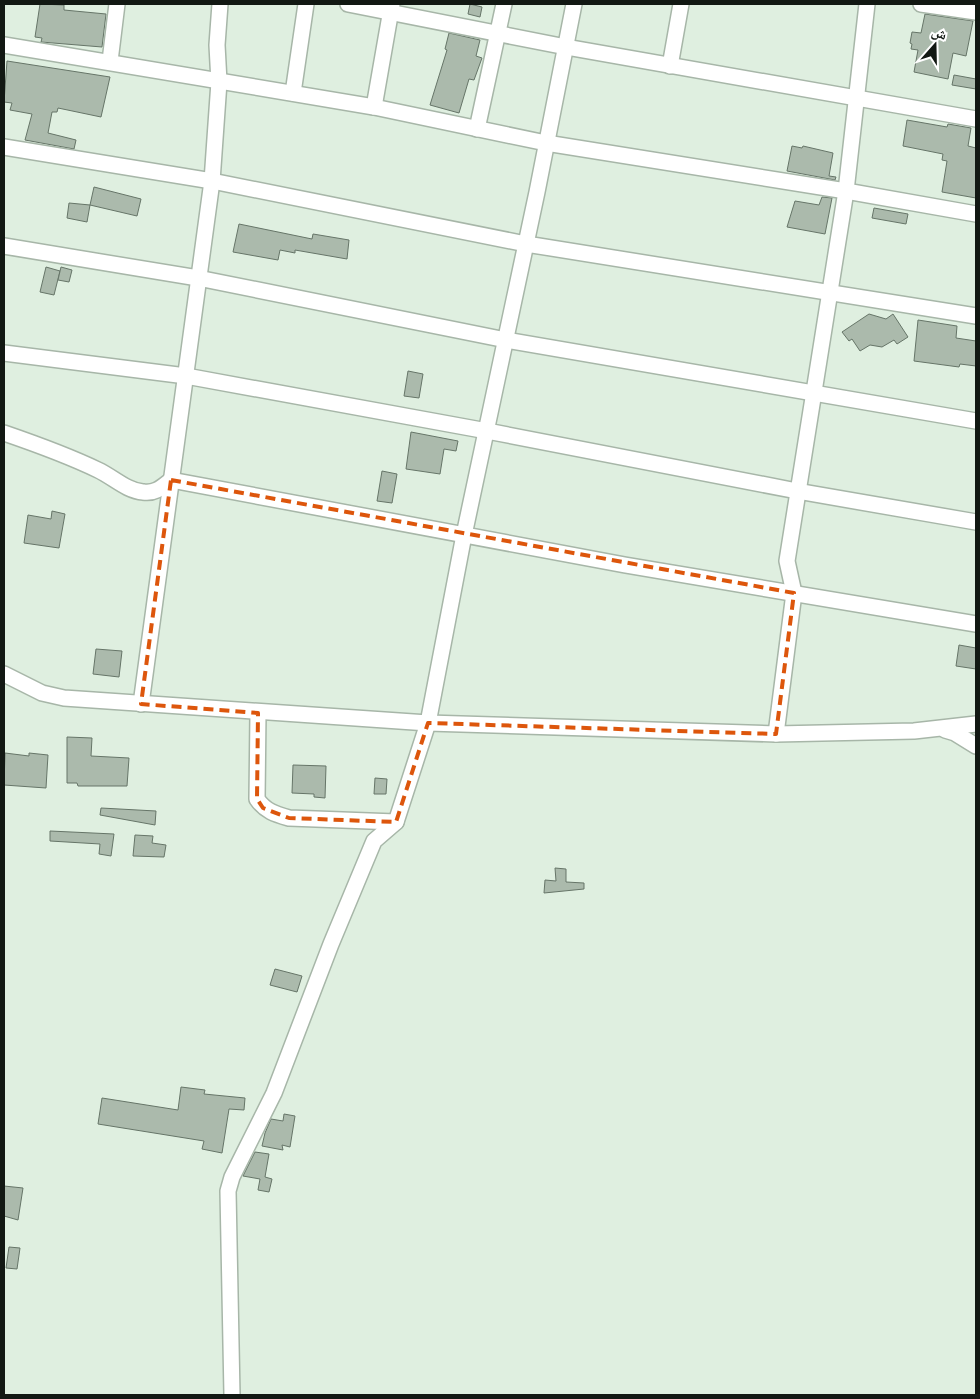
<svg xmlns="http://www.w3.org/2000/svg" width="980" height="1399" viewBox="0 0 980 1399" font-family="'Nunito Sans','Noto Naskh Arabic',sans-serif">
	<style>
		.building { fill: #abbaac; stroke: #667568 }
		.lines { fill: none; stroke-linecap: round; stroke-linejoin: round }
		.minor-casing { stroke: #a7b6a8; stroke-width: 18 }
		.minor { stroke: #fff; stroke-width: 15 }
		.marked { fill: none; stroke: #dd560c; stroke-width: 4; stroke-dasharray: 10 6; stroke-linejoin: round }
	</style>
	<rect width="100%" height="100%" fill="#dfefe0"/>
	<!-- building -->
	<g class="building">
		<path d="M40,4L64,5V10L106,14L102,47L41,42L42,38L35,37Z"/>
		<path d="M470,4L482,7L480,17L468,14Z"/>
		<path d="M925,14L973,21L966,56L953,53L948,79L914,72L918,50L911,49L912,44L910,43L912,32L921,33Z"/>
		<path d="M449,33L480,40L476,56L482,58L474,80L469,79L459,113L430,105L447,50L445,49Z"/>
		<path d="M7,61L110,77L101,117L58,108L57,112H52L48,133L76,140L74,149L25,140L32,114L10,110L12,103L4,102Z"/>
		<path d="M954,75L976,79V89L952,85Z"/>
		<path d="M907,120L947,127L948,124L971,128L968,146L976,148V198L942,192L947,161L942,160L943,154L903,146Z"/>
		<path d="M792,146L802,148L803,146L833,153L829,176L836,177L835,180L787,171Z"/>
		<path d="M94,187L141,199L137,216L90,205Z"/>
		<path d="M822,197L832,198L825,234L787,227L795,201L819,205Z"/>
		<path d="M69,203L90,205L87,222L67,218Z"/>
		<path d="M874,208L908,214L906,224L872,218Z"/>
		<path d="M239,224L312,239L313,234L349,240L347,259L295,250V253L280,250L278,260L233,252Z"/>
		<path d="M46,267L60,271L54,295L40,292Z"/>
		<path d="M61,267L72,270L69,282L58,280Z"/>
		<path d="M869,314L886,319L893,314L908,337L897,344L894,340L882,347L870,345L860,351L852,339L849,341L842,332Z"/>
		<path d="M918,320L957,326L956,338L976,341V366L960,364L959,367L914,361Z"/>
		<path d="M408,371L423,374L419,398L404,396Z"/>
		<path d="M411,432L458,441L456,451L444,449L440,474L406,469Z"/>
		<path d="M382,471L397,474L392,503L377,501Z"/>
		<path d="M52,511L65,514L59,548L24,543L28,515L51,519Z"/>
		<path d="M959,645L976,648V669L956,666Z"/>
		<path d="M96,649L122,651L119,677L93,674Z"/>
		<path d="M67,737L92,738L91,756L129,758L127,786H78L77,783H67Z"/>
		<path d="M5,753L29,756V753L48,755L46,788L4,785Z"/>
		<path d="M293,765L326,766L325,798L314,797V794L292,793Z"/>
		<path d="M375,778L387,779L386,794H374Z"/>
		<path d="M101,808L156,811L155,825L100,815Z"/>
		<path d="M50,831L114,834L111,856L99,854L100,844L50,841Z"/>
		<path d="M135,835L153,836L152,843L166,845L164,857L133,856Z"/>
		<path d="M555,868L566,869V882L584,883V889L544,893L545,880L556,881Z"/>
		<path d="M275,969L302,976L297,992L270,985Z"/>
		<path d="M181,1087L205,1090L204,1094L245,1098L244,1110L229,1109L222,1153L202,1149L204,1141L98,1124L102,1098L178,1110Z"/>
		<path d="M284,1114L295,1116L290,1147L282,1145L283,1150L262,1146L265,1133L271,1119L283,1121Z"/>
		<path d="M255,1152L269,1154L265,1177L272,1179L269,1192L258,1190L260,1179L243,1176Z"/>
		<path d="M4,1186L23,1188L18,1220L4,1216Z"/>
		<path d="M9,1247L20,1248L17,1269L6,1268Z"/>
	</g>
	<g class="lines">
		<defs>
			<g id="minor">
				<path d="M348,4L566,47L976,119"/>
				<path d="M921,4L976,12"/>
				<path d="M4,45L374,107L546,143L846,191L976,214"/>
				<path d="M110,61L117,4"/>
				<path d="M670,66L681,4"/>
				<path d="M293,93L306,4"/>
				<path d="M374,107L392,4"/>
				<path d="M477,129L504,4"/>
				<path d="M4,147L212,181L526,244L976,316"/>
				<path d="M4,246L198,278L506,340L976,421"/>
				<path d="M4,353L186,376L487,431L797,491L976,522"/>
				<path d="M4,433C36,444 67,455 98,470C113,477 127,491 143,492C155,494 162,487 171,480L625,565L976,624"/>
				<path d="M4,674L42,693L64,698L428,723L776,734L914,731L976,724"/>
				<path d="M141,704L212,181L219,82L217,45L220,4"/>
				<path d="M258,713L257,799C265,811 275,814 289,818L396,822"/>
				<path d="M945,730L955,733L976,746"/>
				<path d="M776,734L794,593L787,561L846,191L867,4"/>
				<path d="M232,1395L228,1191L232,1177L274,1093L331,944L374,841L396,822L428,723L464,535L537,192L574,4"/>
			</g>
		</defs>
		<!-- minor casing -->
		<use href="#minor" class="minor-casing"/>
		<!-- minor -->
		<use href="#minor" class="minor"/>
	</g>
	<!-- marked area -->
	<path class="marked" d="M171,480L794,593L776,734L428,723L396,822L289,818L263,808L257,799L258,713L141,704Z"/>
	<!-- border -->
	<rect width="980" height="1399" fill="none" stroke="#121813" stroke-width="10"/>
	<!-- north arrow -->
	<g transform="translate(935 45) rotate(20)" stroke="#ffffff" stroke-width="4" paint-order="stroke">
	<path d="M0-4L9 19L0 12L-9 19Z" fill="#121813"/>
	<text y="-8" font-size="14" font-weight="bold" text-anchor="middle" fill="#121813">ش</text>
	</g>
</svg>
